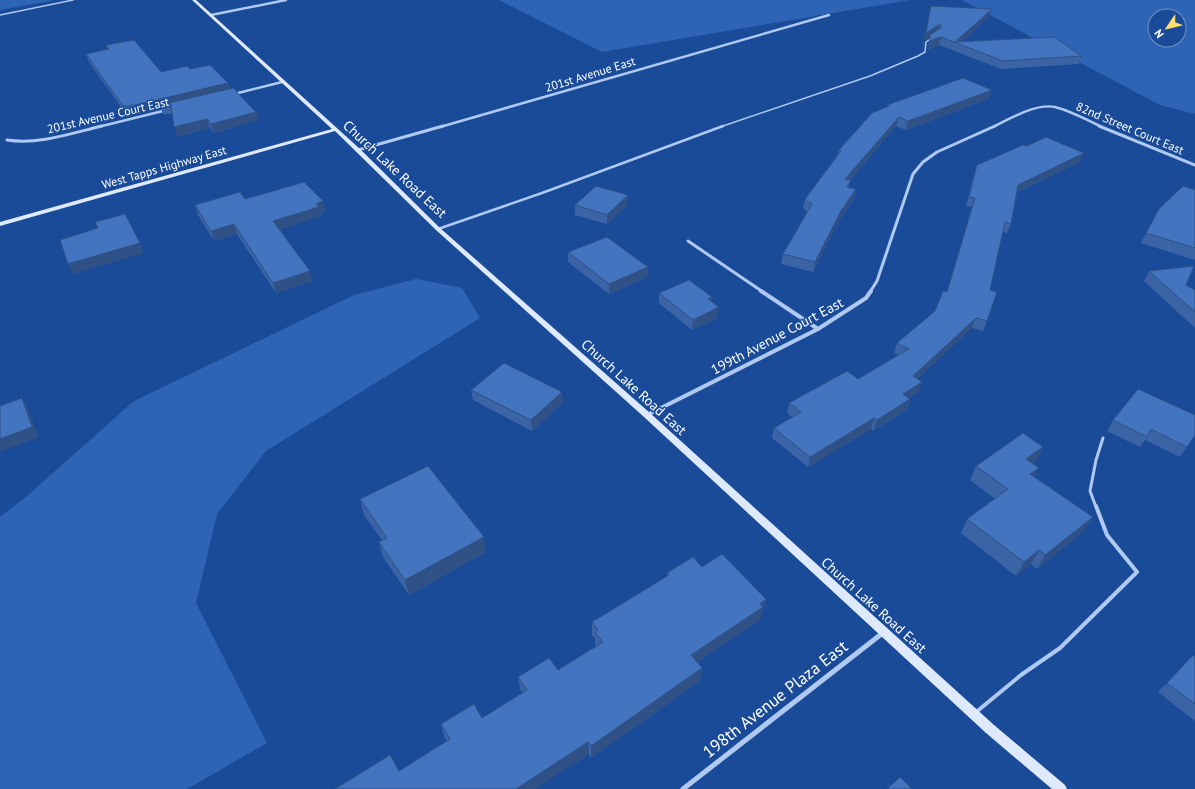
<svg xmlns="http://www.w3.org/2000/svg" width="1195" height="789" viewBox="0 0 1195 789" font-family="'PT Sans',sans-serif">
	<style>
		.green { fill: #2e64b6; fill-rule: evenodd }
		.lines { fill: none; stroke-linecap: round; stroke-linejoin: round }
		.lane-far3 { stroke: #b0c9f1; stroke-width: 1.5 }
		.lane-far2 { stroke: #b0c9f1; stroke-width: 2.5 }
		.lane-far1 { stroke: #b0c9f1; stroke-width: 3 }
		.lane { stroke: #b0c9f1; stroke-width: 4 }
		.street-far3 { stroke: #b0c9f1; stroke-width: 2.5 }
		.street-far2 { stroke: #b0c9f1; stroke-width: 3 }
		.street-far1 { stroke: #b0c9f1; stroke-width: 4 }
		.street { stroke: #b0c9f1; stroke-width: 5 }
		.secondary { fill: #dee9fc; fill-rule: evenodd }
		.wall { fill: #3a64a5 }
		.shaded-wall { fill: #2f5186 }
		.building { fill: #4374c0; stroke: #2f5186 }
		.labels { text-anchor: middle; dominant-baseline: central; stroke-width: 3; stroke-linejoin: round; paint-order: stroke }
		.far-street-label { font-size: 12px; fill: #fff; stroke: #1a4b99 }
		.street-label { font-size: 14px; fill: #fff; stroke: #1a4b99 }
		.near-street-label { font-size: 17px; fill: #fff; stroke: #1a4b99 }
	</style>
	<rect width="100%" height="100%" fill="#1a4b99"/>
	<!-- green -->
	<g class="green">
		<path d="M0,0H56L0,10Z"/>
		<path d="M499,0H910L602,52Z"/>
		<path d="M962,0H1195V114L1160,105ZM1155,16H1179V40H1155Z"/>
		<path d="M416,279L462,288L480,318L266,451L217,514L196,603L267,743L187,789H0V517L27,496L134,401L354,295Z"/>
	</g>
	<g class="lines">
		<!-- lane-far3 -->
		<g class="lane-far3">
			<path d="M0,15L73,0"/>
			<path d="M720,127L870,76L918,56L925,52L926,42L932,38"/>
		</g>
		<!-- lane-far2 -->
		<path class="lane-far2" d="M438,229L542,193L723,126"/>
		<!-- lane-far1 -->
		<path class="lane-far1" d="M1096,507L1090,491L1096,460L1103,438"/>
		<!-- lane -->
		<path class="lane" d="M975,713L1021,675L1060,648L1137,572L1107,535L1096,506"/>
		<!-- street-far3 -->
		<g class="street-far3">
			<path d="M211,15L286,0"/>
			<path d="M234,94L282,82"/>
			<path d="M98,127L167,110"/>
			<path d="M440,127L829,15"/>
			<path d="M993,127C1009,119 1036,103 1055,107C1071,111 1087,120 1102,127"/>
		</g>
		<!-- street-far2 -->
		<g class="street-far2">
			<path d="M1099,126L1195,165"/>
			<path d="M7,140C39,145 72,133 102,126"/>
			<path d="M358,150L443,126"/>
			<path d="M688,241L763,292"/>
			<path d="M870,292L877,281L913,174L923,162L937,152L995,126"/>
		</g>
		<!-- street-far1 -->
		<g class="street-far1">
			<path d="M761,291L818,329"/>
			<path d="M647,415L818,329L866,298L871,291"/>
		</g>
		<!-- street -->
		<path class="street" d="M683,789L884,632"/>
		<!-- secondary -->
		<path class="secondary" d="M192,0H196L360,149L440,228L650,413L994,725L1065,785L1067,789H1052L986,733L644,417L436,230L335,131L0,226V222L332,129Z"/>
	</g>
	<!-- wall -->
	<g class="wall">
		<path d="M931,6L992,9L989,16L962,42L1082,56L1079,64L1001,69L939,45L928,50L930,37L925,40L922,51Z"/>
		<path d="M106,45L161,72L190,69L228,83L230,88L256,112L259,120L214,133L210,128L177,137L172,114H163L161,109L139,114H126L89,62L86,54L108,49Z"/>
		<path d="M992,90L989,99L906,130L896,126L850,180H851L849,187L856,189L854,199L839,221L813,272L781,264L783,254L807,212L803,208L805,199L837,156L839,150L887,107V105Z"/>
		<path d="M1027,146L1080,162L1016,193L1011,224L1007,233L1003,232L990,290L987,321L983,331L972,328L917,379L919,392L909,398L910,399L907,409L873,431L871,429L808,467L772,438L774,428L792,417L787,413L789,403L858,379L898,355L894,353L897,343L935,311L947,292L972,207L966,206L974,175L977,165Z"/>
		<path d="M1195,190V260L1141,243L1159,209Z"/>
		<path d="M323,201L325,211L320,213L321,216L280,229L313,281L276,293L237,234L214,241L198,215L195,205Z"/>
		<path d="M575,205H627L607,224L575,215Z"/>
		<path d="M568,252L648,267L647,277L609,294L568,262Z"/>
		<path d="M1149,271L1186,285L1195,290V328L1144,281Z"/>
		<path d="M659,293L712,301L718,318L692,330L659,303Z"/>
		<path d="M471,390L563,402L532,431L473,400Z"/>
		<path d="M1113,420L1195,435L1180,457L1145,440L1140,447L1107,431Z"/>
		<path d="M1036,461L1032,463L1034,477L1084,531L1037,569L1031,564L1016,576L961,533L967,519L995,499L970,480L976,466Z"/>
		<path d="M360,499L486,552L409,595L383,557L379,542L382,540L364,515Z"/>
		<path d="M702,567L763,612L761,614L760,620L697,662L702,668L700,681L591,758L589,754L535,789H335L399,771L447,741L444,736L441,724L482,718L523,693L520,689L518,677L558,670L596,647L595,645V638L592,635V622L667,577V573Z"/>
		<path d="M1195,657V721L1158,692L1167,683Z"/>
	</g>
	<!-- shaded-wall -->
	<g class="shaded-wall">
		<path d="M992,9L989,16L960,44L955,42Z"/>
		<path d="M940,24L938,32L924,41L926,33Z"/>
		<path d="M941,37L939,45L928,50L930,41Z"/>
		<path d="M228,83L231,92L160,105L161,109L139,114L135,105Z"/>
		<path d="M992,90L989,99L906,130L908,121Z"/>
		<path d="M256,112L259,120L214,133L211,124Z"/>
		<path d="M899,117L896,126L843,188L845,179Z"/>
		<path d="M207,119L210,128L177,137L174,127Z"/>
		<path d="M1084,153L1080,162L1014,194L1018,185Z"/>
		<path d="M851,180L849,190L847,187Z"/>
		<path d="M856,189L854,199L839,221L813,272L815,262L841,211Z"/>
		<path d="M628,195L627,205L607,224V215Z"/>
		<path d="M323,201L325,211L320,213L321,216L276,231L273,221L316,204Z"/>
		<path d="M234,224L237,234L214,241L211,231Z"/>
		<path d="M140,243L144,253L73,274L68,264Z"/>
		<path d="M648,267L647,277L609,294V284Z"/>
		<path d="M310,271L313,281L276,293L273,283Z"/>
		<path d="M712,297L711,307L708,299Z"/>
		<path d="M719,307L718,318L692,330L693,320Z"/>
		<path d="M976,318L972,328L910,386L913,376Z"/>
		<path d="M922,382L919,392L899,404L903,394Z"/>
		<path d="M562,392L563,402L532,431L531,420Z"/>
		<path d="M22,398L28,409L39,437L0,452V439Z"/>
		<path d="M910,399L907,409L873,431L877,420Z"/>
		<path d="M874,418L871,429L808,467L810,457Z"/>
		<path d="M1043,447L1036,461L1019,473L1026,459Z"/>
		<path d="M1039,468L1032,482L1030,474Z"/>
		<path d="M1093,517L1084,531L1037,569L1045,555Z"/>
		<path d="M484,537L486,552L409,595L405,580Z"/>
		<path d="M1039,550L1031,564L1016,576L1024,562Z"/>
		<path d="M766,599L763,612L761,614L760,620L689,667L691,655Z"/>
		<path d="M702,668L700,681L591,758V746Z"/>
		<path d="M588,742L589,754L535,789H516Z"/>
	</g>
	<!-- building -->
	<g class="building">
		<path d="M931,6L992,9L955,42L1054,37L1082,56L1003,61L941,37L930,41V35L942,27L940,24L926,33L924,43Z"/>
		<path d="M134,40L161,72L187,66L190,69L210,65L228,83L135,105L123,106L86,54L109,49L106,45Z"/>
		<path d="M963,78L992,90L908,121L899,117L845,179L851,180L847,187L856,189L841,211L815,262L783,254L812,204L805,199L841,151L839,150L872,113L889,106L887,105Z"/>
		<path d="M233,88L256,112L211,124L207,119L174,127L171,105H160Z"/>
		<path d="M1046,137L1084,153L1018,185L1011,224L1005,222L990,290L997,292L987,321L976,318L913,376L922,382L903,394L910,399L877,420L874,418L810,457L774,428L801,412L789,403L847,371L858,379L909,349L897,343L935,311L943,291L947,292L975,198L969,197L977,165L1023,145L1027,146Z"/>
		<path d="M304,182L323,201L316,204L319,207L273,221L310,271L273,283L234,224L211,231L195,205L240,192L245,199Z"/>
		<path d="M596,186L628,195L607,215L575,205Z"/>
		<path d="M1183,186L1195,190V248L1146,233L1159,209Z"/>
		<path d="M125,214L140,243L68,264L60,240L98,228L95,222Z"/>
		<path d="M607,237L648,267L609,284L568,252Z"/>
		<path d="M1194,266L1186,285L1195,290V312L1149,271Z"/>
		<path d="M689,280L712,297L708,299L719,307L693,320L659,293Z"/>
		<path d="M504,363L562,392L531,420L471,390Z"/>
		<path d="M1138,389L1195,415V435L1187,447L1151,429L1147,437L1113,420Z"/>
		<path d="M22,398L32,427L0,439V406Z"/>
		<path d="M1023,433L1043,447L1026,459L1039,468L1030,474L1093,517L1045,555L1039,550L1024,562L967,519L1008,489L976,466Z"/>
		<path d="M428,466L484,537L405,580L379,542L387,538L360,499Z"/>
		<path d="M722,554L766,599L760,604L763,607L691,655L702,668L591,746L588,742L516,789H335L390,755L399,771L450,739L441,724L474,704L482,718L527,690L518,677L549,658L558,670L603,642L595,632L598,630L592,622L669,575L667,573L693,557L702,567Z"/>
		<path d="M1193,655L1195,657V704L1167,683Z"/>
		<path d="M900,777L912,789H887Z"/>
	</g>
	<g class="labels">
		<!-- far-street labels -->
		<g class="far-street-label">
			<text transform="translate(590 74) rotate(-17)">201st Avenue East</text>
			<text transform="translate(108 115) rotate(-13)">201st Avenue Court East</text>
			<text transform="translate(1130 128) rotate(23)">82nd Street Court East</text>
			<text transform="translate(164 167) rotate(-16)">West Tapps Highway East</text>
		</g>
		<!-- street labels -->
		<g class="street-label">
			<text transform="translate(395 169) rotate(43)">Church Lake Road East</text>
			<text transform="translate(777 336) rotate(-28)">199th Avenue Court East</text>
			<text transform="translate(634 387) rotate(42)">Church Lake Road East</text>
			<text transform="translate(874 605) rotate(42)">Church Lake Road East</text>
		</g>
		<!-- near-street labels -->
		<g class="near-street-label">
			<text transform="translate(775 699) rotate(-38)">198th Avenue Plaza East</text>
		</g>
	</g>
	<!-- north arrow -->
	<g transform="translate(1167 28) rotate(235)"><circle r="19" fill="#1a4b99" stroke="#7693c2"/>
	<path d="M0-3L7 15L0 10L-7 15Z" fill="#ffdd6f"/>
	<text y="-6" font-size="11" font-weight="bold" text-anchor="middle" fill="#ffffff">N</text>
	</g>
</svg>
